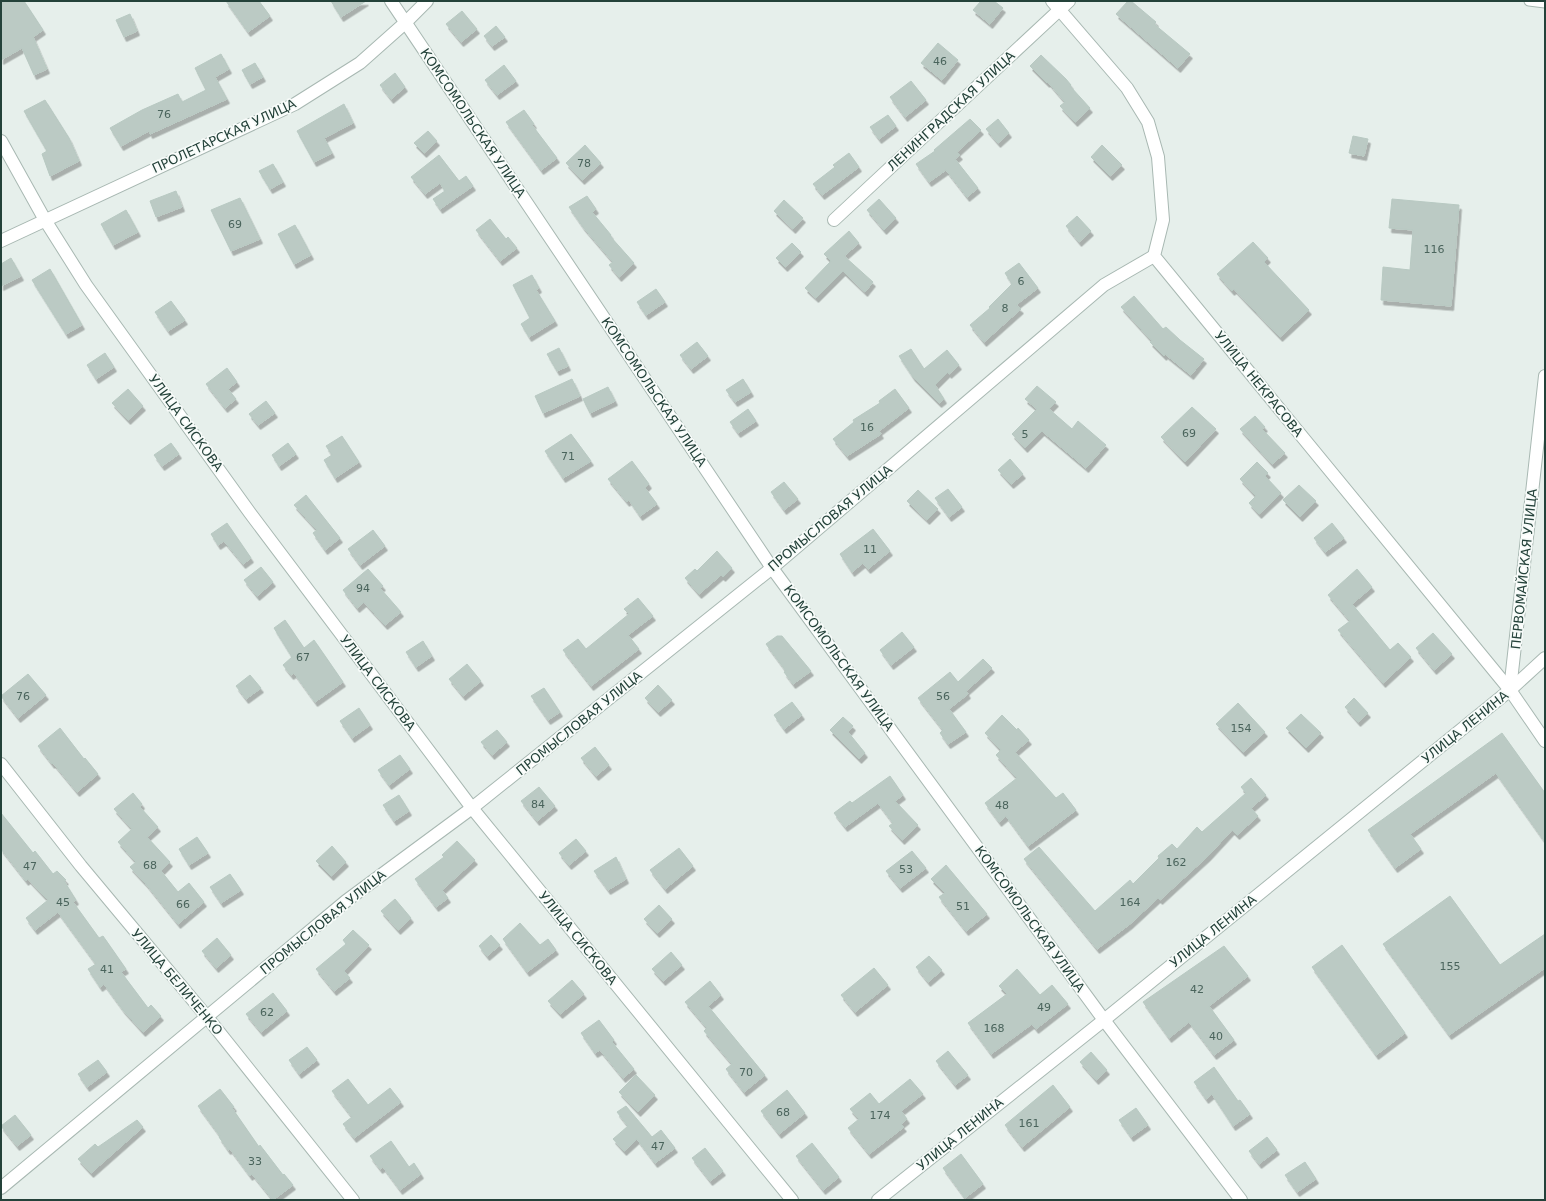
<svg xmlns="http://www.w3.org/2000/svg" width="1546" height="1201" viewBox="0 0 1546 1201" font-family="'DejaVu Sans',sans-serif">
	<style>
		.building { fill: #bbcac4; stroke: #b8c9c2; filter: url(#shadow) }
		.lines { fill: none; stroke-linecap: round; stroke-linejoin: round }
		.service-casing { stroke: #a8b8b2; stroke-width: 11 }
		.minor-casing { stroke: #a8b8b2; stroke-width: 14 }
		.tertiary-casing { stroke: #a8b8b2; stroke-width: 14 }
		.service { stroke: #fff; stroke-width: 9 }
		.minor { stroke: #fff; stroke-width: 12 }
		.tertiary { stroke: #fff; stroke-width: 12 }
		.labels { text-anchor: middle; dominant-baseline: central; stroke-width: 3.5; stroke-linejoin: round; paint-order: stroke }
		.number-label { font-size: 11px; fill: #4a645c }
		.street-label { font-size: 13px; fill: #24423a; stroke: #f7fbf9 }
	</style>
	<defs>
		<filter id="shadow"><feDropShadow dx="2.5" dy="4.5" stdDeviation="0" flood-color="#0004"/></filter>
	</defs>
	<rect width="100%" height="100%" fill="#e6efeb"/>
	<!-- building -->
	<g class="building">
		<path d="M1,1H24L43,30L33,37L47,69L34,75L22,48L1,60Z"/>
		<path d="M226,1H259L270,16L248,32Z"/>
		<path d="M331,1H366L341,17Z"/>
		<path d="M981,1H994L1003,8L990,24L973,10Z"/>
		<path d="M1128,1H1131L1156,22L1154,24L1190,54L1178,68L1116,14Z"/>
		<path d="M462,11L477,29L461,42L446,24Z"/>
		<path d="M130,14L137,31L124,37L116,20Z"/>
		<path d="M496,26L505,37L492,46L484,36Z"/>
		<path d="M938,43L958,60L942,80L921,63Z"/>
		<path d="M221,54L229,69L215,77L227,99L150,134L149,131L121,146L110,128L142,110L178,94L182,102L206,90L195,68Z"/>
		<path d="M1041,55L1066,79L1071,85L1070,86L1090,108L1075,122L1060,106L1065,102L1048,82L1047,83L1030,66Z"/>
		<path d="M255,63L263,77L250,84L242,70Z"/>
		<path d="M504,65L516,81L497,95L485,80Z"/>
		<path d="M395,73L405,87L391,99L380,85Z"/>
		<path d="M911,81L926,100L905,117L890,97Z"/>
		<path d="M45,100L69,138L79,161L50,176L42,154L47,151L24,111Z"/>
		<path d="M344,104L353,123L324,138L332,153L314,162L297,131Z"/>
		<path d="M524,110L534,124L532,125L557,158L541,170L506,122Z"/>
		<path d="M888,115L896,126L879,139L870,127Z"/>
		<path d="M970,119L981,130L957,152L960,155L955,159L978,188L967,197L946,170L929,182L916,164L935,151L934,150Z"/>
		<path d="M998,119L1009,133L998,143L986,129Z"/>
		<path d="M428,131L437,141L424,153L414,143Z"/>
		<path d="M1353,136L1368,139L1364,156L1349,153Z"/>
		<path d="M585,145L601,163L582,180L566,163Z"/>
		<path d="M1102,145L1122,165L1110,176L1091,157Z"/>
		<path d="M849,153L859,167L822,195L813,184L835,167L833,165Z"/>
		<path d="M439,155L459,181L466,176L473,186L440,209L433,199L445,191L440,183L425,194L411,177Z"/>
		<path d="M273,164L283,182L270,189L259,171Z"/>
		<path d="M176,191L182,207L156,217L150,201Z"/>
		<path d="M587,196L596,209L592,212L611,235L610,236L634,263L619,277L609,265L613,262L583,227L569,207Z"/>
		<path d="M240,198L260,239L231,251L211,210Z"/>
		<path d="M879,199L896,218L884,230L867,210Z"/>
		<path d="M1392,199L1459,205L1451,306L1381,300L1383,267L1410,270L1413,230L1389,228Z"/>
		<path d="M784,200L803,218L793,229L774,211Z"/>
		<path d="M126,210L138,232L113,245L101,224Z"/>
		<path d="M1077,216L1091,231L1079,242L1066,226Z"/>
		<path d="M490,219L506,239L508,237L517,248L500,261L476,230Z"/>
		<path d="M295,225L311,255L294,264L278,234Z"/>
		<path d="M849,231L859,243L844,256L873,282L865,292L843,271L816,298L805,288L831,261L824,254Z"/>
		<path d="M1253,242L1268,258L1264,262L1309,310L1280,337L1234,289L1232,291L1217,274Z"/>
		<path d="M792,243L801,252L785,267L776,258Z"/>
		<path d="M11,258L21,276L1,286V264Z"/>
		<path d="M1019,263L1038,288L1016,305L1021,309L984,342L970,325L990,308L989,307L1012,284L1005,273Z"/>
		<path d="M50,269L82,325L66,334L32,280Z"/>
		<path d="M532,275L539,288L536,290L555,321L529,337L521,324L530,318L513,285Z"/>
		<path d="M656,289L665,302L646,315L637,302Z"/>
		<path d="M1134,296L1163,329L1166,327L1180,340L1204,359L1191,375L1165,354L1164,356L1150,342L1152,341L1121,307Z"/>
		<path d="M171,301L185,320L168,331L155,312Z"/>
		<path d="M697,342L708,356L691,369L680,355Z"/>
		<path d="M559,348L568,366L557,371L547,354Z"/>
		<path d="M911,349L924,369L947,350L959,365L949,374L948,372L935,385L944,399L939,403L913,377L899,356Z"/>
		<path d="M105,353L114,367L96,379L87,365Z"/>
		<path d="M227,368L237,382L228,389L236,399L225,408L206,384Z"/>
		<path d="M572,379L580,396L543,413L535,396Z"/>
		<path d="M743,379L751,392L735,402L726,390Z"/>
		<path d="M1037,386L1056,402L1049,409L1072,429L1078,421L1106,445L1086,468L1042,431L1025,448L1012,434L1037,409L1025,399Z"/>
		<path d="M608,387L615,401L590,413L583,399Z"/>
		<path d="M128,389L143,406L128,420L112,403Z"/>
		<path d="M895,389L909,408L879,431L881,434L847,456L833,439L854,422L853,420L880,403L879,401Z"/>
		<path d="M266,401L275,413L258,425L249,414Z"/>
		<path d="M1192,407L1216,429L1185,462L1161,437Z"/>
		<path d="M748,409L756,421L738,433L730,422Z"/>
		<path d="M1255,416L1265,427L1262,429L1285,453L1272,464L1240,429Z"/>
		<path d="M571,434L591,461L563,478L545,451Z"/>
		<path d="M342,436L359,462L335,478L324,460L332,455L326,446Z"/>
		<path d="M171,443L179,454L162,466L154,455Z"/>
		<path d="M288,443L296,454L279,466L272,455Z"/>
		<path d="M1010,459L1023,474L1011,484L998,470Z"/>
		<path d="M632,461L649,484L645,488L657,504L640,516L629,500L627,502L608,479Z"/>
		<path d="M1257,462L1268,473L1265,476L1281,493L1259,514L1249,503L1256,496L1240,479Z"/>
		<path d="M784,482L798,499L784,510L771,492Z"/>
		<path d="M1299,485L1316,501L1300,517L1283,500Z"/>
		<path d="M948,489L962,507L949,517L935,498Z"/>
		<path d="M918,490L938,509L927,520L907,501Z"/>
		<path d="M306,495L340,538L325,550L313,533L317,530L294,505Z"/>
		<path d="M227,523L251,558L243,564L224,541L218,545L211,534Z"/>
		<path d="M1332,523L1344,538L1325,552L1314,538Z"/>
		<path d="M873,529L890,551L868,569L863,563L852,572L840,554Z"/>
		<path d="M373,530L385,546L360,565L348,549Z"/>
		<path d="M717,551L732,568L723,577L721,575L699,594L685,578L695,569L697,571Z"/>
		<path d="M261,567L273,582L257,596L244,580Z"/>
		<path d="M368,569L383,586L380,588L401,612L385,625L364,602L357,608L343,590Z"/>
		<path d="M1357,569L1372,587L1352,604L1390,650L1398,643L1411,657L1383,683L1338,630L1350,621L1328,595Z"/>
		<path d="M638,598L653,616L628,635L639,649L591,686L563,650L578,639L586,649L629,614L624,609Z"/>
		<path d="M285,620L304,648L314,640L343,682L315,702L294,673L291,675L283,665L292,657L274,628Z"/>
		<path d="M902,632L914,647L891,665L880,650Z"/>
		<path d="M1433,633L1452,654L1434,670L1416,648Z"/>
		<path d="M777,636H782L811,671L793,684L784,672L786,671L766,644Z"/>
		<path d="M423,641L432,656L416,667L406,652Z"/>
		<path d="M983,659L992,668L966,691L968,694L949,709L966,732L948,744L940,733L943,730L918,698L950,672L958,682Z"/>
		<path d="M467,664L481,681L463,696L449,679Z"/>
		<path d="M28,674L46,695L18,718L1,696Z"/>
		<path d="M250,675L261,688L246,699L236,686Z"/>
		<path d="M658,685L672,700L658,712L645,698Z"/>
		<path d="M544,688L560,712L548,720L531,696Z"/>
		<path d="M1354,698L1368,713L1358,722L1345,707Z"/>
		<path d="M792,702L802,715L784,729L774,715Z"/>
		<path d="M1238,703L1265,732L1243,752L1216,724Z"/>
		<path d="M359,708L370,725L352,738L340,721Z"/>
		<path d="M1301,714L1321,733L1306,748L1286,728Z"/>
		<path d="M1002,715L1017,730L1018,728L1029,740L1015,752L1056,798L1063,793L1076,810L1028,846L1006,816L999,822L985,803L1017,778L996,755L1001,750L985,733Z"/>
		<path d="M843,717L853,726L848,732L865,753L859,759L830,730Z"/>
		<path d="M60,728L84,759L85,758L98,774L77,792L53,763L52,764L38,746Z"/>
		<path d="M497,730L507,742L492,755L481,742Z"/>
		<path d="M1502,733L1545,793V842L1496,773L1410,834L1421,849L1395,868L1368,830Z"/>
		<path d="M595,747L609,765L596,776L581,758Z"/>
		<path d="M400,755L410,769L389,785L378,770Z"/>
		<path d="M890,776L903,795L895,801L918,825L902,840L889,826L893,823L878,803L845,827L834,813L850,801L852,803Z"/>
		<path d="M1251,778L1266,795L1251,808L1258,816L1237,835L1232,830L1208,856L1160,900L1158,898L1130,924L1097,949L1024,859L1039,847L1095,911L1130,880L1133,884L1159,858L1158,856L1172,844L1177,849L1197,827L1202,832L1246,793L1241,787Z"/>
		<path d="M539,787L555,806L537,821L521,801Z"/>
		<path d="M133,793L142,804L140,807L158,827L147,837L170,862L161,871L178,892L189,883L204,902L178,924L146,884L130,867L136,862L118,842L132,829L114,809Z"/>
		<path d="M399,795L409,811L394,821L383,805Z"/>
		<path d="M1,813L33,853L35,851L53,874L57,871L66,880L64,881L76,900L73,902L99,938L103,936L126,969L121,972L148,1008L151,1005L161,1016L143,1032L123,1010L104,984L100,987L88,969L96,964L58,912L35,930L26,918L48,900L28,879L26,881L1,849Z"/>
		<path d="M197,837L208,853L189,865L179,849Z"/>
		<path d="M576,839L586,851L569,865L559,853Z"/>
		<path d="M457,841L475,860L442,890L448,898L436,907L415,879L444,857L442,855Z"/>
		<path d="M332,846L346,862L331,876L316,861Z"/>
		<path d="M679,848L693,866L665,889L650,870Z"/>
		<path d="M912,851L926,868L900,888L886,871Z"/>
		<path d="M616,857L626,879L608,890L594,871Z"/>
		<path d="M946,865L987,914L966,931L939,897L945,893L931,879Z"/>
		<path d="M230,874L241,890L221,903L210,887Z"/>
		<path d="M1450,896L1500,965L1545,934V968L1449,1035L1383,944Z"/>
		<path d="M395,899L411,918L398,930L381,911Z"/>
		<path d="M659,905L672,919L657,933L644,919Z"/>
		<path d="M520,923L540,945L548,939L556,950L527,972L503,939Z"/>
		<path d="M353,930L369,945L344,971L350,978L334,991L316,969L346,944L343,940Z"/>
		<path d="M491,935L500,945L487,956L479,946Z"/>
		<path d="M217,938L231,955L216,968L202,951Z"/>
		<path d="M1342,945L1405,1033L1376,1055L1312,967Z"/>
		<path d="M1224,946L1248,976L1209,1006L1234,1040L1214,1055L1189,1022L1169,1038L1143,1002Z"/>
		<path d="M671,952L682,965L663,981L652,969Z"/>
		<path d="M929,956L942,970L928,982L916,967Z"/>
		<path d="M874,968L888,985L855,1012L841,995Z"/>
		<path d="M1017,969L1040,995L1052,985L1068,1004L1036,1029L1032,1024L991,1054L968,1023L1007,994L999,986Z"/>
		<path d="M572,980L584,994L560,1014L548,1001Z"/>
		<path d="M710,981L721,995L708,1006L765,1075L744,1092L726,1069L732,1064L704,1031L707,1028L685,1002Z"/>
		<path d="M273,993L287,1011L261,1032L246,1014Z"/>
		<path d="M599,1020L614,1040L612,1042L634,1069L623,1078L600,1050L595,1053L581,1033Z"/>
		<path d="M307,1047L317,1060L299,1074L289,1060Z"/>
		<path d="M948,1051L968,1075L955,1085L936,1061Z"/>
		<path d="M1091,1052L1107,1070L1096,1080L1080,1062Z"/>
		<path d="M98,1060L107,1072L87,1087L78,1074Z"/>
		<path d="M1214,1067L1238,1101L1240,1100L1250,1114L1233,1126L1212,1094L1206,1099L1194,1082Z"/>
		<path d="M636,1075L655,1095L638,1112L619,1092Z"/>
		<path d="M348,1079L368,1105L390,1088L401,1102L354,1138L343,1124L352,1117L332,1091Z"/>
		<path d="M910,1079L923,1094L901,1111L907,1119L901,1124L904,1127L869,1154L848,1128L859,1119L850,1109L870,1093L879,1104Z"/>
		<path d="M1053,1085L1070,1107L1022,1147L1005,1125Z"/>
		<path d="M220,1089L234,1107L232,1108L259,1147L260,1145L283,1175L284,1174L293,1185L273,1200L252,1174L250,1176L230,1149L228,1150L219,1137L220,1136L198,1106Z"/>
		<path d="M787,1090L805,1113L779,1134L761,1111Z"/>
		<path d="M626,1106L652,1137L661,1130L675,1148L655,1163L637,1139L624,1151L613,1139L628,1126L617,1112Z"/>
		<path d="M1136,1108L1148,1125L1131,1137L1119,1120Z"/>
		<path d="M15,1115L31,1135L17,1146L1,1126Z"/>
		<path d="M137,1120L143,1127L91,1173L78,1159L95,1144L98,1147Z"/>
		<path d="M1267,1137L1277,1150L1259,1164L1249,1151Z"/>
		<path d="M391,1141L409,1167L414,1163L421,1174L400,1190L383,1167L380,1169L370,1156Z"/>
		<path d="M812,1143L839,1177L823,1190L796,1156Z"/>
		<path d="M705,1148L723,1171L710,1181L692,1158Z"/>
		<path d="M961,1154L983,1184L965,1198L943,1168Z"/>
		<path d="M1305,1162L1316,1179L1297,1192L1285,1175Z"/>
	</g>
	<g class="lines">
		<defs>
			<path id="service" d="M1529,1L1545,3"/>
			<g id="minor">
				<path d="M391,1L772,568L1104,1020L1241,1200"/>
				<path d="M1052,1L1127,88L1148,122L1158,157L1163,220L1154,256L1510,690L1545,741"/>
				<path d="M1,141L45,220L86,285L250,513L472,808L792,1200"/>
				<path d="M834,220L1069,1"/>
				<path d="M1,241L295,104L360,63L405,23L427,1"/>
				<path d="M1,764L81,866L207,1017L353,1200"/>
				<path d="M1,1188L346,901L472,808L772,568L1104,285L1154,256"/>
			</g>
			<g id="tertiary">
				<path d="M1510,690L1545,376"/>
				<path d="M878,1200L1104,1020L1510,690L1545,658"/>
			</g>
		</defs>
		<!-- service casing -->
		<use href="#service" class="service-casing"/>
		<!-- minor casing -->
		<use href="#minor" class="minor-casing"/>
		<!-- tertiary casing -->
		<use href="#tertiary" class="tertiary-casing"/>
		<!-- service -->
		<use href="#service" class="service"/>
		<!-- minor -->
		<use href="#minor" class="minor"/>
		<!-- tertiary -->
		<use href="#tertiary" class="tertiary"/>
	</g>
	<g class="labels">
		<!-- number labels -->
		<g class="number-label">
			<text x="940" y="61">46</text>
			<text x="164" y="114">76</text>
			<text x="584" y="163">78</text>
			<text x="235" y="224">69</text>
			<text x="1434" y="249">116</text>
			<text x="1021" y="281">6</text>
			<text x="1005" y="308">8</text>
			<text x="867" y="427">16</text>
			<text x="1189" y="433">69</text>
			<text x="1025" y="434">5</text>
			<text x="568" y="456">71</text>
			<text x="870" y="549">11</text>
			<text x="363" y="588">94</text>
			<text x="303" y="657">67</text>
			<text x="23" y="696">76</text>
			<text x="943" y="696">56</text>
			<text x="1241" y="728">154</text>
			<text x="538" y="804">84</text>
			<text x="1002" y="805">48</text>
			<text x="1176" y="862">162</text>
			<text x="150" y="865">68</text>
			<text x="30" y="866">47</text>
			<text x="906" y="869">53</text>
			<text x="63" y="902">45</text>
			<text x="1130" y="902">164</text>
			<text x="183" y="904">66</text>
			<text x="963" y="906">51</text>
			<text x="1450" y="966">155</text>
			<text x="107" y="969">41</text>
			<text x="1197" y="989">42</text>
			<text x="1044" y="1007">49</text>
			<text x="267" y="1012">62</text>
			<text x="994" y="1028">168</text>
			<text x="1216" y="1036">40</text>
			<text x="746" y="1072">70</text>
			<text x="783" y="1112">68</text>
			<text x="880" y="1115">174</text>
			<text x="1029" y="1123">161</text>
			<text x="658" y="1146">47</text>
			<text x="255" y="1161">33</text>
		</g>
		<!-- street labels -->
		<g class="street-label">
			<text transform="translate(951 111) rotate(-43)">ЛЕНИНГРАДСКАЯ УЛИЦА</text>
			<text transform="translate(473 123) rotate(56)">КОМСОМОЛЬСКАЯ УЛИЦА</text>
			<text transform="translate(224 136) rotate(-25)">ПРОЛЕТАРСКАЯ УЛИЦА</text>
			<text transform="translate(1259 384) rotate(51)">УЛИЦА НЕКРАСОВА</text>
			<text transform="translate(654 392) rotate(56)">КОМСОМОЛЬСКАЯ УЛИЦА</text>
			<text transform="translate(186 423) rotate(54)">УЛИЦА СИСКОВА</text>
			<text transform="translate(830 518) rotate(-40)">ПРОМЫСЛОВАЯ УЛИЦА</text>
			<text transform="translate(1524 569) rotate(-84)">ПЕРВОМАЙСКАЯ УЛИЦА</text>
			<text transform="translate(839 658) rotate(54)">КОМСОМОЛЬСКАЯ УЛИЦА</text>
			<text transform="translate(378 683) rotate(53)">УЛИЦА СИСКОВА</text>
			<text transform="translate(579 723) rotate(-39)">ПРОМЫСЛОВАЯ УЛИЦА</text>
			<text transform="translate(1465 727) rotate(-39)">УЛИЦА ЛЕНИНА</text>
			<text transform="translate(1030 919) rotate(54)">КОМСОМОЛЬСКАЯ УЛИЦА</text>
			<text transform="translate(323 922) rotate(-39)">ПРОМЫСЛОВАЯ УЛИЦА</text>
			<text transform="translate(1213 931) rotate(-39)">УЛИЦА ЛЕНИНА</text>
			<text transform="translate(578 938) rotate(51)">УЛИЦА СИСКОВА</text>
			<text transform="translate(177 982) rotate(50)">УЛИЦА БЕЛИЧЕНКО</text>
			<text transform="translate(960 1134) rotate(-39)">УЛИЦА ЛЕНИНА</text>
		</g>
	</g>
	<!-- border -->
	<rect width="1546" height="1201" fill="none" stroke="#24423a" stroke-width="4"/>
</svg>
